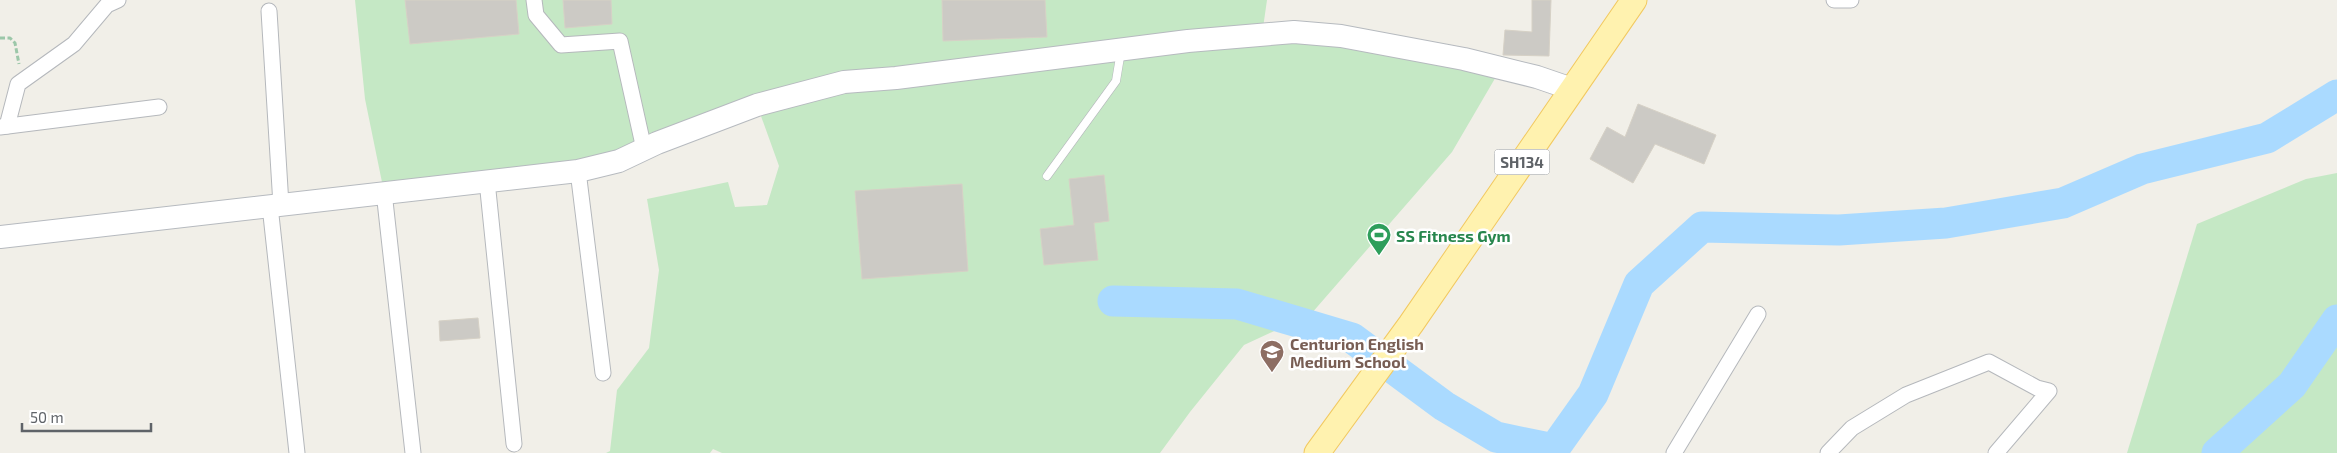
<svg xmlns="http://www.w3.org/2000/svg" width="2337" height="453" viewBox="0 0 2337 453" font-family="'Exo 2',sans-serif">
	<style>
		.green { fill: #c5e8c5 }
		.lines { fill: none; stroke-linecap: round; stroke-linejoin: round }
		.river { stroke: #aadaff; stroke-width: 31 }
		.building { fill: #cccac5; stroke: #d6d1c6 }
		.lane-casing { stroke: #b5b8bc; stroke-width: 9 }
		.street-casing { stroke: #b5b8bc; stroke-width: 17 }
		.secondary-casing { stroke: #b6babf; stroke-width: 24 }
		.primary-casing { stroke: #f2c960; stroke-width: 27 }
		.path { stroke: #9cc7a9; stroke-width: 3; stroke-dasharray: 5 2.5; stroke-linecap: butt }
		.lane { stroke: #fff; stroke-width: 8 }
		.street { stroke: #fff; stroke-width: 15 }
		.secondary { stroke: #fff; stroke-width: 22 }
		.primary { stroke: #fff2af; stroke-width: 25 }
		.labels { text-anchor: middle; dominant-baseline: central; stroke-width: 5; stroke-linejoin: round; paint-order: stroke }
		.shield { fill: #fff; stroke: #8f9295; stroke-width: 1 }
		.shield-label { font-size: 15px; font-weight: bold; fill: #5f6368 }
		.leisure-label { font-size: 16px; font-weight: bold; fill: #27864d; stroke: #fff; text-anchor: start }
		.education-label { font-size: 16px; font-weight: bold; fill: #785e54; stroke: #fff; text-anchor: start }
	</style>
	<rect width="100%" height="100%" fill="#f1efe8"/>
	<!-- green -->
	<g class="green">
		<path d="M355,0H1267L1263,28L1294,32L1497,75L1452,152L1311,314L1244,345L1190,412L1160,453H722L713,449L710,453H606L610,451L617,390L649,348L659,270L647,199L728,182L735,207L767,205L779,166L757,105L644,149L384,192L365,99Z"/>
		<path d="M2337,173V453H2127L2197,224L2306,179Z"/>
	</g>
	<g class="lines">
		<!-- river -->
		<g class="river">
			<path d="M1113,301L1237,304L1352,338L1444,406L1496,437L1554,449L1593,394L1639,284L1702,227L1839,230L1946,223L2063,203L2142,169L2267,138L2337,95"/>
			<path d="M2217,453L2292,385L2337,320"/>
		</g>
	</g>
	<!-- building -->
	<g class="building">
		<path d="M405,0H516L519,34L410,44Z"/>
		<path d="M563,0H611L612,24L565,28Z"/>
		<path d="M942,0H1045L1047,37L943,41Z"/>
		<path d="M1532,0H1551L1549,56L1503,55L1505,30L1532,32Z"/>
		<path d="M1638,104L1716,135L1704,164L1655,144L1633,183L1590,159L1607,127L1625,137Z"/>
		<path d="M1104,175L1109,221L1094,223L1098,260L1044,265L1040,229L1074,225L1069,179Z"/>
		<path d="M962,184L968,271L862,279L855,191Z"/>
		<path d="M478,318L480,338L440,341L439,321Z"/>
	</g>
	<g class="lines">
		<defs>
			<path id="lane" d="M1047,176L1116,81L1121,51"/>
			<g id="street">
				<path d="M534,0L536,15L561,45L620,41L644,149"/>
				<path d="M1834,0H1851"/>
				<path d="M269,11L281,205"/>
				<path d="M7,126L18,84L74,44L107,5L118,0"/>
				<path d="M0,127L159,107"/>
				<path d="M578,171L603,373"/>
				<path d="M487,181L514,444"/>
				<path d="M384,192L413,453"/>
				<path d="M270,206L297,453"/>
				<path d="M1674,453L1758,314"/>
				<path d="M1828,453L1852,428L1906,395L1989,362L2037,388L2049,391L1996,453"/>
			</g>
			<path id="secondary" d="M0,237L578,171L619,161L657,143L757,105L844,82L896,78L1188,41L1294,32L1341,36L1464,59L1537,77L1572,89"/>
			<path id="primary" d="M1317,453L1411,324L1634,0"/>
		</defs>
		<!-- lane casing -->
		<use href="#lane" class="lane-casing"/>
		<!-- street casing -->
		<use href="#street" class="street-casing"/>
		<!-- secondary casing -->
		<use href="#secondary" class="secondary-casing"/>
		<!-- primary casing -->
		<use href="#primary" class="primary-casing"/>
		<!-- path -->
		<path class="path" d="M0,38H10L15,43L19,64"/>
		<!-- lane -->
		<use href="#lane" class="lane"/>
		<!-- street -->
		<use href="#street" class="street"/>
		<!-- secondary -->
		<use href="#secondary" class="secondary"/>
		<!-- primary -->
		<use href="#primary" class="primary"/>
	</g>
	<!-- icons -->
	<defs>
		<symbol id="stadium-pin" viewBox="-11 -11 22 30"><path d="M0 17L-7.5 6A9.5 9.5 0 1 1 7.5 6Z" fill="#2e9e5b" stroke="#fff"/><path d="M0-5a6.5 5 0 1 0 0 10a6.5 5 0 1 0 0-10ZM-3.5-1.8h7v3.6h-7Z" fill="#fff"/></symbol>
		<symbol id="school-pin" viewBox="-11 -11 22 30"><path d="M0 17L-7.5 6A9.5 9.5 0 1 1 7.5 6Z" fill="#8d6e63" stroke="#fff"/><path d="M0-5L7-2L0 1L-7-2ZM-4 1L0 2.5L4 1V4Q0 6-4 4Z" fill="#fff"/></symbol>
	</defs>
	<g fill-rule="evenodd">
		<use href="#stadium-pin" x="1365" y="221" width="28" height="38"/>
		<use href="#school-pin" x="1258" y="338" width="28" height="38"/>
	</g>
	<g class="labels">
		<!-- shield labels -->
		<rect class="shield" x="1494.5" y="149.5" width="55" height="25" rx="4"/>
		<g class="shield-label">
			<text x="1522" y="162">SH134</text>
		</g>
		<!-- leisure labels -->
		<g class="leisure-label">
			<text x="1396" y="235">SS Fitness Gym</text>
		</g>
		<!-- education labels -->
		<g class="education-label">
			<text x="1290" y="343">Centurion English<tspan x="1290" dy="18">Medium School</tspan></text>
		</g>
	</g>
	<!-- scale -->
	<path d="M22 423v8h129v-8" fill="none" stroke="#5f6368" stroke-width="2.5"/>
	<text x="30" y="423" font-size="15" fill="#5f6368" stroke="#ffffff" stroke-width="4" paint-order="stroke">50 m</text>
</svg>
